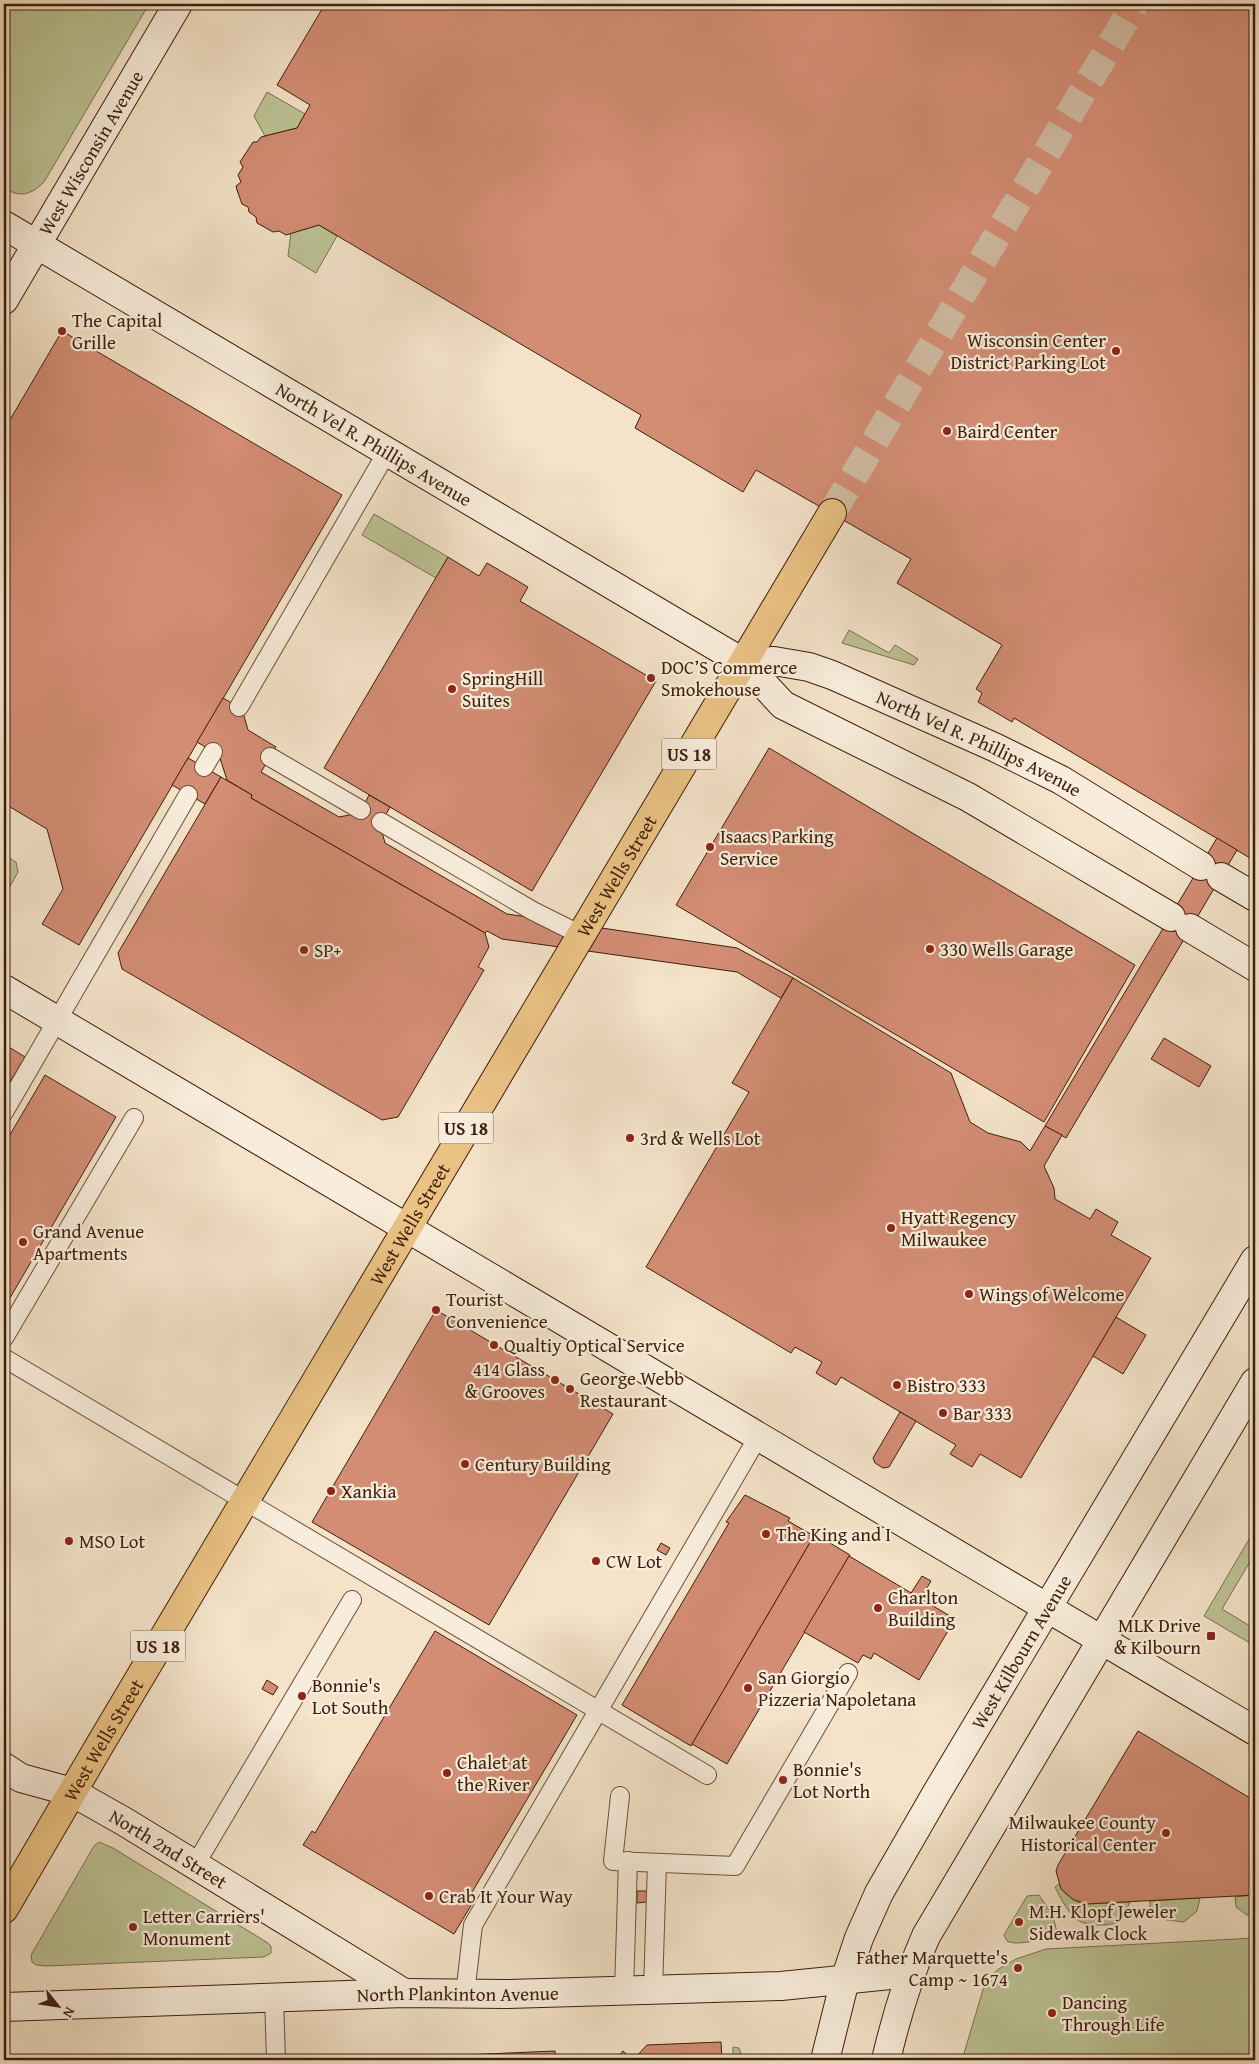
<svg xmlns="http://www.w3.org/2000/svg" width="1259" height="2064" viewBox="0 0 1259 2064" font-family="'Gentium Book Plus',serif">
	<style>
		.green { fill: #bcc396; stroke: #7d7050 }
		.building { fill: #d38d75; stroke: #3e1e0a }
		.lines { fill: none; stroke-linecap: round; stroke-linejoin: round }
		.primary-tunnel { stroke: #d0bca3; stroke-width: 28; stroke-dasharray: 28 14; stroke-linecap: butt }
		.lane-casing { stroke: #6c4f3a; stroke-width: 20 }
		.secondary-casing { stroke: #3e1e0a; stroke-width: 30 }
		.primary-casing { stroke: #3e1e0a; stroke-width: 30 }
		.lane { stroke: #f8eddc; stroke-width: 18 }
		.secondary { stroke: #f8eddc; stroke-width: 28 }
		.primary { stroke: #eac284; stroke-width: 28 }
		.poi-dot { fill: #8f2418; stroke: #f8eddc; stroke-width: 2 }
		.labels { text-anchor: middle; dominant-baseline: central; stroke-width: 4.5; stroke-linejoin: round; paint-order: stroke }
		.shield { fill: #f8eddc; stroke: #765c49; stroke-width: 1 }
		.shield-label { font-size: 18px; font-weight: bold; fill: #3e1e0a }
		.street-label { font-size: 19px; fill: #3e1e0a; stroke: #f8eddc }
		.poi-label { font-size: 19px; fill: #3e1e0a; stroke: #f8eddc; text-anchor: start }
	</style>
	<rect width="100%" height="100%" fill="#f4e3c9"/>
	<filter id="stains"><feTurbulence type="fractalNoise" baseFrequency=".004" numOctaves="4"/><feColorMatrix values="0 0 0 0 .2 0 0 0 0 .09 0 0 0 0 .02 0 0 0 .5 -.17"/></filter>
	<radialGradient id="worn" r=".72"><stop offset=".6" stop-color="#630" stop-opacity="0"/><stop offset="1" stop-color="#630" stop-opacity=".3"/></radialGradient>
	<!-- green -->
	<g class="green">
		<path d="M4,4H149L44,182C31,195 20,198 4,188Z"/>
		<path d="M267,92L305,114L297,128L265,136L254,116Z"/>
		<path d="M319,225L337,236L316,273L288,256L291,233Z"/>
		<path d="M374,514L448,557L436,578L362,535Z"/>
		<path d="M849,630L889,653L895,645L918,659L914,665L842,643Z"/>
		<path d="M4,855L16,862L18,872L7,892L4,893Z"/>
		<path d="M1255,1529V1553L1222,1609L1255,1629V1646L1204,1616Z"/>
		<path d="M99,1842L113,1848L268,1943L271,1946V1953L264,1957L47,1966L36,1965L32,1962L31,1955L94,1846Z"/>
		<path d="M1059,1884C1064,1895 1074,1902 1086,1904L1130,1902C1127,1908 1124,1918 1118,1922C1108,1927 1084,1926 1076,1919C1067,1911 1060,1897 1055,1887Z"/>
		<path d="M1039,1895L1053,1916L1057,1932C1047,1938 1018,1947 1007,1941L1004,1935L1027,1896Z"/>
		<path d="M1255,1895V1918L1247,1915L1236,1907L1235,1897Z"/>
		<path d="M1200,1898L1197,1911L1184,1922L1167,1920L1150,1910V1901Z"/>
		<path d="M1255,1938V2060H962L985,1983L997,1970L1016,1959L1046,1949Z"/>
		<path d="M733,2047L739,2048L743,2060H733Z"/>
	</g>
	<!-- building -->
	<g class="building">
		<path d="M325,4H1255V861L1014,718L1012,722L978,702L982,693L976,689L1002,645L897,583L911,559L756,470L743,492L635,428L641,415L319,225L286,235L279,231L273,232L257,223L256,217L249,212L248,207L242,204L237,190L236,186L241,182L238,175L243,167L240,162L253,142H257L261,137L297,128L310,105L277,85Z"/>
		<path d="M62,331L342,495L79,945L42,924L63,889L47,829L5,804L4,800V430Z"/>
		<path d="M448,557L479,576L487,563L528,587L520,601L656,681L532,891L324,768Z"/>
		<path d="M223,698L242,709L248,730L276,747L261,772L339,817L360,813L369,795L390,807L380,825L385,843L507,914L737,948L793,978L781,998L737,972L502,939L487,931L485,933L251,798L252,795L227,780L219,755L197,742Z"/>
		<path d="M769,748L1135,965L1044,1122L676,905Z"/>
		<path d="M188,758L221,777L205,804L172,785Z"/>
		<path d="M221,777L252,795L251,798L485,933L489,947L478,967L484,970L398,1117L382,1120L122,969L118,953Z"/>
		<path d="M1217,838L1237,850L1066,1138L1045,1126Z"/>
		<path d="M793,978L951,1073L970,1122L988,1133L1021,1142L1030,1151L1045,1126L1062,1135L1044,1166L1054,1188L1055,1199L1090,1219L1096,1209L1118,1222L1111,1235L1151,1258L1021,1478L980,1454L972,1467L950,1454L956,1445L841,1377L836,1385L816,1373L822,1362L795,1347L791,1353L646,1267L749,1092L732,1083Z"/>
		<path d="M1164,1038L1211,1066L1199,1087L1151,1059Z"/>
		<path d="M4,1044L25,1057L4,1092Z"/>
		<path d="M45,1075L116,1117L4,1308V1145Z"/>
		<path d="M436,1310L613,1414L489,1625L312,1522Z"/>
		<path d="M1116,1317L1146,1335L1123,1374L1093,1356Z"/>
		<path d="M900,1412L916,1421L889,1467L883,1468L875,1463L873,1458Z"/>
		<path d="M745,1495L790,1518L788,1521L814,1536L691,1746L622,1705L729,1523L726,1522Z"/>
		<path d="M815,1534L850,1555L727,1764L692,1744Z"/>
		<path d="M661,1543L670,1548L666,1555L657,1550Z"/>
		<path d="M849,1556L955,1619L919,1680L874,1653L871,1659L863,1655L858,1663L804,1632Z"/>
		<path d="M922,1576L931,1581L921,1598L911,1593Z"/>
		<path d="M435,1631L577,1715L471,1894L476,1897L454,1934L303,1845L312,1831L315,1833Z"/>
		<path d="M267,1680L278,1687L273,1695L262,1689Z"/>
		<path d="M1138,1731L1255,1801V1895L1086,1904L1074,1900L1061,1889L1056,1871L1058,1865Z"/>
		<path d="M637,1891H647V1902L637,1903Z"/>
		<path d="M721,2042L722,2060H616L623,2051L633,2060L647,2045Z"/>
		<path d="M555,2051L556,2060H462V2055Z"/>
		<path d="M330,2056L360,2057V2060H293L292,2058Z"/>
	</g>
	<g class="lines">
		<!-- primary-tunnel -->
		<path class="primary-tunnel" d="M832,513L1135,4"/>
		<defs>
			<g id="lane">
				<path d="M239,707L387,452"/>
				<path d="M270,757L361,810"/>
				<path d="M204,767L213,752"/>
				<path d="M381,822L533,911L581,935"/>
				<path d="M4,1112L188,795"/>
				<path d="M4,1338L134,1118"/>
				<path d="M4,1358L707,1775"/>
				<path d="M620,1796L613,1861L735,1866L848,1673"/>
				<path d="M195,1865L352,1600"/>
				<path d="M653,1990L657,1863"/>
				<path d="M624,1991L628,1861"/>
				<path d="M465,1994L473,1925L758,1437"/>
				<path d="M274,1997L276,2060"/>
			</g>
			<g id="secondary">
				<path id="s1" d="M4,225L744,663L783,705L968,797L1171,917"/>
				<path id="s2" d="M4,300L178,4"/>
				<path id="s3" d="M744,663L774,661L809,667L832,675L994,747L1061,780L1201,866"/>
				<path d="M1221,877L1255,897"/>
				<path d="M1190,928L1255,967"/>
				<path d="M4,989L1255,1731"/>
				<path id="s4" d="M4,1767L21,1778L72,1792L125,1822L404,1993"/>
				<path id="s5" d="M4,2007L404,1993L506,1994L781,1986L910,1973"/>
				<path id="s6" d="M825,2060L845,1980L859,1938L879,1893L936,1794L1255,1260"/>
				<path d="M886,2060C896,2017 908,1977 926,1936L1255,1382"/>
			</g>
			<g id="primary">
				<path id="s7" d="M4,1909L98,1748L832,513"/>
			</g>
		</defs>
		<!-- lane casing -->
		<use href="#lane" class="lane-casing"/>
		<!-- secondary casing -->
		<use href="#secondary" class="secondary-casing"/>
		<!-- primary casing -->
		<use href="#primary" class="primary-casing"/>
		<!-- lane -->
		<use href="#lane" class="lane"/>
		<!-- secondary -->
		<use href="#secondary" class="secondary"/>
		<!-- primary -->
		<use href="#primary" class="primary"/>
	</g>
	<!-- markers -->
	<g class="poi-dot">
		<circle cx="62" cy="331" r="5"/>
		<circle cx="1116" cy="351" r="5"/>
		<circle cx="947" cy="431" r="5"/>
		<circle cx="651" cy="678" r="5"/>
		<circle cx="452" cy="689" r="5"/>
		<circle cx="710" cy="847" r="5"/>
		<circle cx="930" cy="949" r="5"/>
		<circle cx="304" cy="950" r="5"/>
		<circle cx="630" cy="1138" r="5"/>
		<circle cx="891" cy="1228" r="5"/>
		<circle cx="23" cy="1242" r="5"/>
		<circle cx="969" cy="1294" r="5"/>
		<circle cx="436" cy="1310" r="5"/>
		<circle cx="494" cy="1345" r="5"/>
		<circle cx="555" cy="1380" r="5"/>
		<circle cx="897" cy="1385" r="5"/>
		<circle cx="570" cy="1389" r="5"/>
		<circle cx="943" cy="1413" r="5"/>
		<circle cx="465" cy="1464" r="5"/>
		<circle cx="331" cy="1491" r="5"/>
		<circle cx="766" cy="1534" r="5"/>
		<circle cx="69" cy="1541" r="5"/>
		<circle cx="596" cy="1561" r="5"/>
		<circle cx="878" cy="1608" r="5"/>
		<rect x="1206" y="1631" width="10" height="10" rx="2.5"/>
		<circle cx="748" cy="1688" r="5"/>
		<circle cx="302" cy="1696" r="5"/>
		<circle cx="447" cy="1773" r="5"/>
		<circle cx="783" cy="1780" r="5"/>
		<circle cx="1166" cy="1833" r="5"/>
		<circle cx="429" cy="1896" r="5"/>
		<circle cx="1019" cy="1922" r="5"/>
		<circle cx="133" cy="1927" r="5"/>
		<circle cx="1018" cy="1968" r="5"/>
		<circle cx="1052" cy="2013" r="5"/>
	</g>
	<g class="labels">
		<!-- shield labels -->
		<g class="shield">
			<rect x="661.5" y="738.5" width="55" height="31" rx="4"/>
			<rect x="438.5" y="1112.5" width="55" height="31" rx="4"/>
			<rect x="130.5" y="1630.5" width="55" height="31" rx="4"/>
		</g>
		<g class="shield-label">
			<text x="689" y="754">US 18</text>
			<text x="466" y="1128">US 18</text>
			<text x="158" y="1646">US 18</text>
		</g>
		<!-- street labels -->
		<g class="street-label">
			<text stroke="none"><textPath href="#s2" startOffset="171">West Wisconsin Avenue</textPath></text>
			<text stroke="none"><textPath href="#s1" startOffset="430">North Vel R. Phillips Avenue</textPath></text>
			<text stroke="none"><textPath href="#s3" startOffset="252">North Vel R. Phillips Avenue</textPath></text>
			<text stroke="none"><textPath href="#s7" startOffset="1201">West Wells Street</textPath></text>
			<text stroke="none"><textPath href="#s7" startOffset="796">West Wells Street</textPath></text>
			<text stroke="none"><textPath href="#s6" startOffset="456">West Kilbourn Avenue</textPath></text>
			<text stroke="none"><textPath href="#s7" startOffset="196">West Wells Street</textPath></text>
			<text stroke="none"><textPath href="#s4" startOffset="185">North 2nd Street</textPath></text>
			<text stroke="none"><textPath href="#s5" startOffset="454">North Plankinton Avenue</textPath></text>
		</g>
		<!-- poi labels -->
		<g class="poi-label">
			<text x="72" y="320">The Capital<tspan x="72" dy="22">Grille</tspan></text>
			<text x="1106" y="340" text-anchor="end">Wisconsin Center<tspan x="1106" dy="22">District Parking Lot</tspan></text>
			<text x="957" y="431">Baird Center</text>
			<text x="661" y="667">DOC’S Commerce<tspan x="661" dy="22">Smokehouse</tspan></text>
			<text x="462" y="678">SpringHill<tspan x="462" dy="22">Suites</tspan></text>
			<text x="720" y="836">Isaacs Parking<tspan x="720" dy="22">Service</tspan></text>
			<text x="940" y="949">330 Wells Garage</text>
			<text x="314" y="950">SP+</text>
			<text x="640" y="1138">3rd &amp; Wells Lot</text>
			<text x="901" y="1217">Hyatt Regency<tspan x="901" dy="22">Milwaukee</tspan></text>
			<text x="33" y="1231">Grand Avenue<tspan x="33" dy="22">Apartments</tspan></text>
			<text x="979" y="1294">Wings of Welcome</text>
			<text x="446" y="1299">Tourist<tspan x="446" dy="22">Convenience</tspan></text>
			<text x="504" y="1345">Qualtiy Optical Service</text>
			<text x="545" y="1369" text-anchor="end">414 Glass<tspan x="545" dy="22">&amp; Grooves</tspan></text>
			<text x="580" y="1378">George Webb<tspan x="580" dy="22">Restaurant</tspan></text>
			<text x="907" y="1385">Bistro 333</text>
			<text x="953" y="1413">Bar 333</text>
			<text x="475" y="1464">Century Building</text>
			<text x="341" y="1491">Xankia</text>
			<text x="776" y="1534">The King and I</text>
			<text x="79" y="1541">MSO Lot</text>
			<text x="606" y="1561">CW Lot</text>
			<text x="888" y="1597">Charlton<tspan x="888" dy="22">Building</tspan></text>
			<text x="1201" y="1625" text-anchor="end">MLK Drive<tspan x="1201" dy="22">&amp; Kilbourn</tspan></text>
			<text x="758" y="1677">San Giorgio<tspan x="758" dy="22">Pizzeria Napoletana</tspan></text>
			<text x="312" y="1685">Bonnie's<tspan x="312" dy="22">Lot South</tspan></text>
			<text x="457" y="1762">Chalet at<tspan x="457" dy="22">the River</tspan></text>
			<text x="793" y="1769">Bonnie's<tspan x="793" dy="22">Lot North</tspan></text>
			<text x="1156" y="1822" text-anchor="end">Milwaukee County<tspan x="1156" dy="22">Historical Center</tspan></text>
			<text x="439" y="1896">Crab It Your Way</text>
			<text x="1029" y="1911">M.H. Klopf Jeweler<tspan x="1029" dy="22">Sidewalk Clock</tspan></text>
			<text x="143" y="1916">Letter Carriers'<tspan x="143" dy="22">Monument</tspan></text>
			<text x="1008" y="1957" text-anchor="end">Father Marquette's<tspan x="1008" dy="22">Camp ~ 1674</tspan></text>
			<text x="1062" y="2002">Dancing<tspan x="1062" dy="22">Through Life</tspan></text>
		</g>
	</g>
	<!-- margin -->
	<rect width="1259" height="2064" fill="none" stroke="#f4e3c9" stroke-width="20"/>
	<rect x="5" y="5" width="1249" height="2054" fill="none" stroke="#3e1e0a" stroke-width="2.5"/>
	<rect x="10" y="10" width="1239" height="2044" fill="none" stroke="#3e1e0a"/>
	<!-- north arrow -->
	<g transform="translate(58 2006) rotate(120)" stroke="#f8eddc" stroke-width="4" paint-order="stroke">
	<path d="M0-4L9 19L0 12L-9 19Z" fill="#3e1e0a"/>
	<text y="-8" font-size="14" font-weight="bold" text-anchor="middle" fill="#3e1e0a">N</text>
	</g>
	<rect width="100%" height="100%" filter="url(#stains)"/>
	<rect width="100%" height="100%" fill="url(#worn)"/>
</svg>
